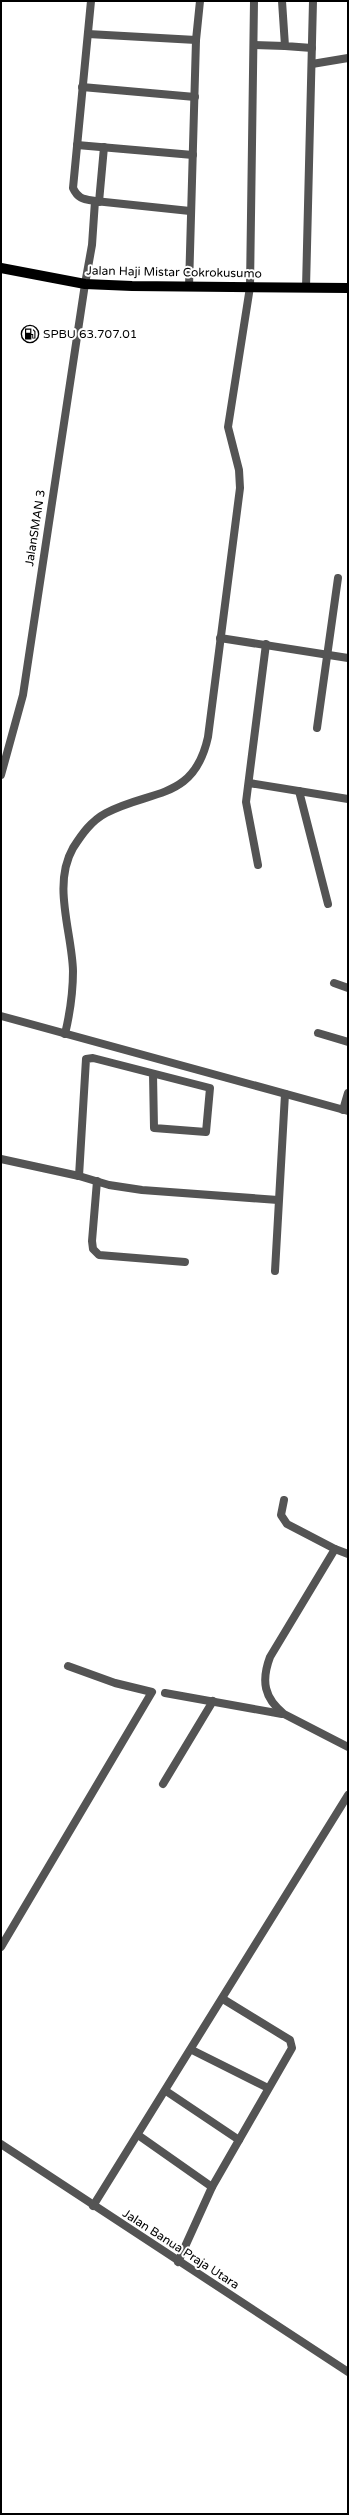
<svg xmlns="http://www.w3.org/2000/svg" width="349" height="2515" viewBox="0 0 349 2515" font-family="'Varela Round',sans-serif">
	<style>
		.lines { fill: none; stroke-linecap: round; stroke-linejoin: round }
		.minor { stroke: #545454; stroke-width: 8 }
		.tertiary { stroke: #545454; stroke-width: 8 }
		.primary { stroke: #000; stroke-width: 10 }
		.labels { text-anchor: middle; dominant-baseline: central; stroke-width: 4; stroke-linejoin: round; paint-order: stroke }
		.street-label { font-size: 12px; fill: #000; stroke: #fff }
		.poi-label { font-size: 12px; fill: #000; stroke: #fff; text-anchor: start }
	</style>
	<rect width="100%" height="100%" fill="#fff"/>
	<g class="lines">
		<!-- minor -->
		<g class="minor">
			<path d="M282,1L285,46L312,48"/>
			<path d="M88,34L196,40"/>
			<path d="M254,45L285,46"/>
			<path d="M312,64L348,58"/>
			<path d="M82,87L195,97"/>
			<path d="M77,145L193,155"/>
			<path d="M95,201L190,211"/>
			<path d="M99,202L104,147"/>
			<path d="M85,284L92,245L95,201C84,199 78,199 73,188L91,1"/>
			<path d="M189,287L196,40L200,1"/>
			<path d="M306,288L313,1"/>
			<path d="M220,638L348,658"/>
			<path d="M317,728L338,578"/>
			<path d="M249,783L348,799"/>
			<path d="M299,791L328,904"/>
			<path d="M258,865L246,802L266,644"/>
			<path d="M334,983L348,988"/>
			<path d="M1,1016L348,1111"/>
			<path d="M318,1033L348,1042"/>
			<path d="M65,1034C70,1013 73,992 73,971C72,932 52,885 73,848C82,834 91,821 106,813C151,789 194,801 208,737L240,488L239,470L228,427L250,287L254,1"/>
			<path d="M343,1110L348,1093"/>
			<path d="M1,1159L79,1176L109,1185L142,1190L278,1200"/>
			<path d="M79,1176L86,1059L93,1058L210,1088L206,1132L154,1128L153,1074"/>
			<path d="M97,1181L92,1241L93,1249L99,1255L185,1262"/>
			<path d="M275,1271L285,1094"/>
			<path d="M284,1500L281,1515L287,1524L335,1549"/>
			<path d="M348,1554L335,1549L270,1657C261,1681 264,1698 284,1714L348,1747"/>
			<path d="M165,1693L282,1714"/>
			<path d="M163,1784L213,1701"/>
			<path d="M1,1947L152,1692L115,1683L68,1666"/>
			<path d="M192,2050L268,2088"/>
			<path d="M166,2091L239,2140"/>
			<path d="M138,2135L212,2187"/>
			<path d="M93,2206L348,1795"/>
			<path d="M178,2262L212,2187L292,2048L290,2040L223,1999"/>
		</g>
		<!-- tertiary -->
		<g class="tertiary">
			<path d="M1,775L23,695L85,284"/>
			<path d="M1,2144L348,2372"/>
		</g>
		<!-- primary -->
		<path class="primary" d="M1,268L85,284L132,286L348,288"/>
	</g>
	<!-- icons -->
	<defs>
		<symbol id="fuel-ring" viewBox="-11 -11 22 22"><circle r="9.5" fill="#fff" stroke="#000" stroke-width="1.5"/><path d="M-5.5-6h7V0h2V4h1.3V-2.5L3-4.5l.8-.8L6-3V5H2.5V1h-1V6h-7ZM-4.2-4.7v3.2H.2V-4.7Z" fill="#000"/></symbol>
	</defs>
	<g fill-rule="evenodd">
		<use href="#fuel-ring" x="20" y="324" width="20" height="20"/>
	</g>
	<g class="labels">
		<!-- street labels -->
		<g class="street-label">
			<text transform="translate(174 272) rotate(1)">Jalan Haji Mistar Cokrokusumo</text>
			<text transform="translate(35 528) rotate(-81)">JalanSMAN 3</text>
			<text transform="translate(181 2249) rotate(33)">Jalan Banua Praja Utara</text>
		</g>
		<!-- poi labels -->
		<g class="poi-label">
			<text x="43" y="334">SPBU 63.707.01</text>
		</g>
	</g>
	<!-- border -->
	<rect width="349" height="2515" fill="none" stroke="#000000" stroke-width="4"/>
</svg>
